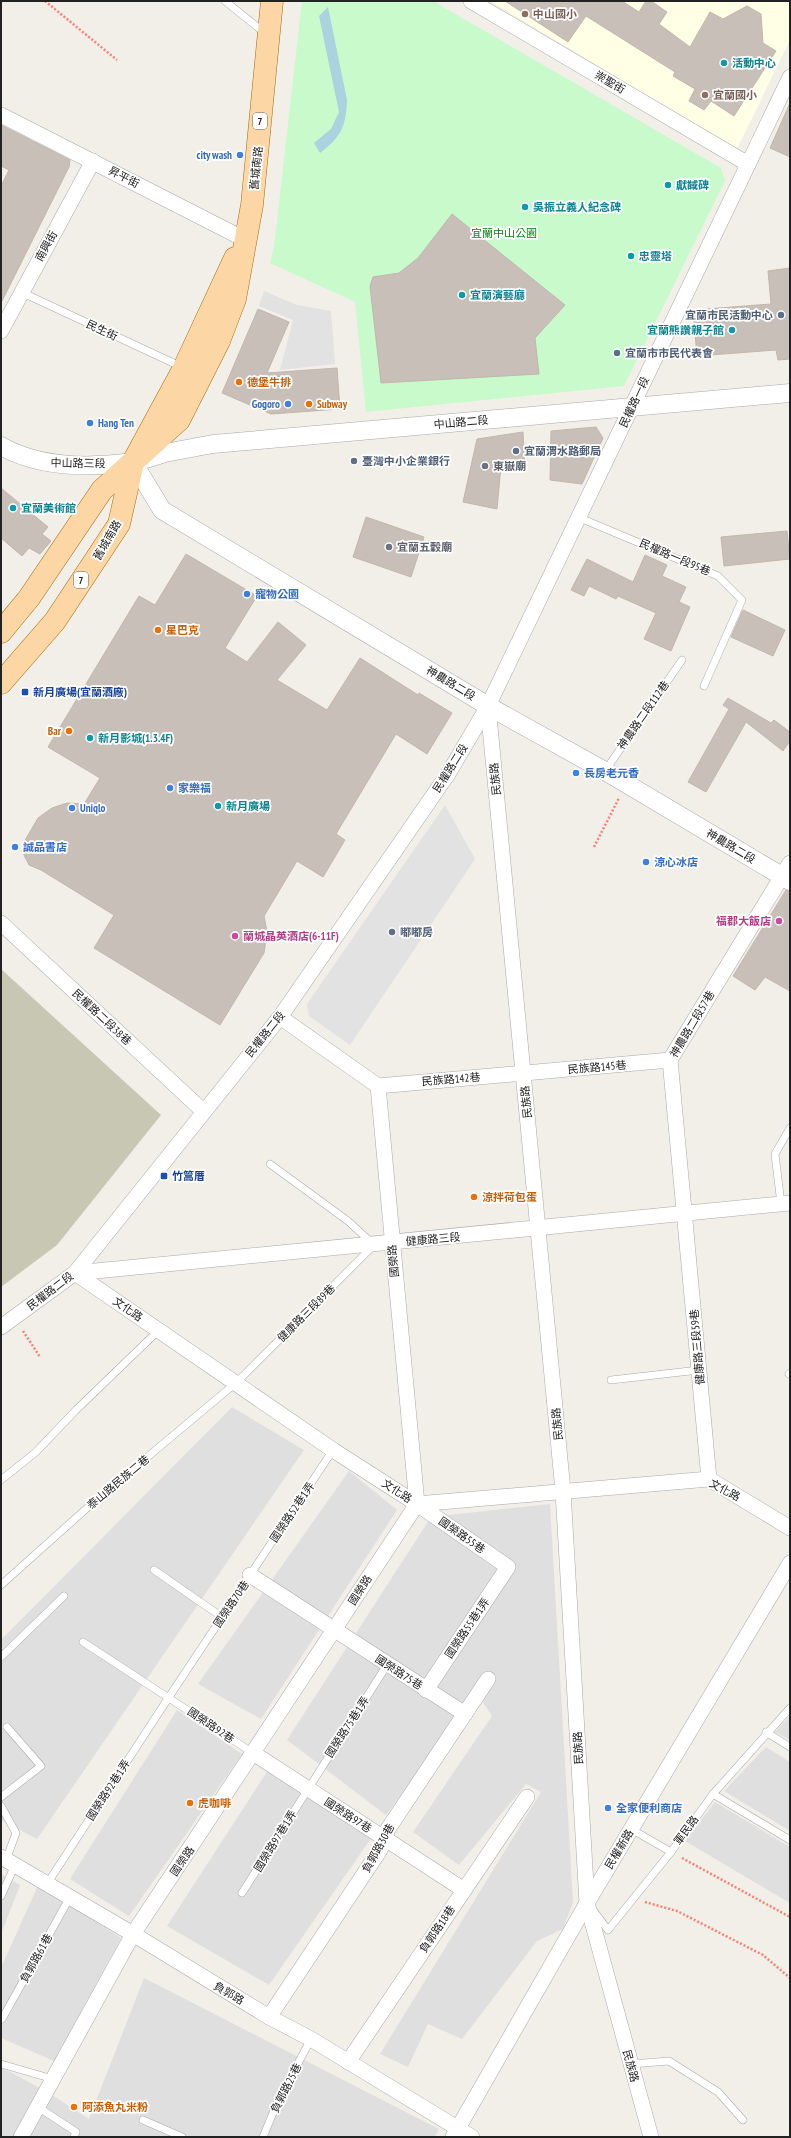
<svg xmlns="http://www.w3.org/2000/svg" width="791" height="2138" viewBox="0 0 791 2138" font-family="'PT Sans Narrow','Noto Sans TC',sans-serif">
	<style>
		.residential { fill: #e0dfdf }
		.education { fill: #ffffe5 }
		.construction { fill: #c7c7b4 }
		.park { fill: #c8facc }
		.parking { fill: #e2e2e2 }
		.water { fill: #aad3df }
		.building { fill: #c7bfb8; stroke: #c4b6ab }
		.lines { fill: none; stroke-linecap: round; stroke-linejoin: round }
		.service-casing { stroke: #a9a9a9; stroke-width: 8 }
		.minor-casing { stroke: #a9a9a9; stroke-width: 16 }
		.tertiary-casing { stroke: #a9a9a9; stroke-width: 19 }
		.primary-casing { stroke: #a06b00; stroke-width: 23 }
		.path { stroke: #fa8072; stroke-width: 2.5; stroke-dasharray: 2 2; stroke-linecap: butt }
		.service { stroke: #fff; stroke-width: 7 }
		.minor { stroke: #fff; stroke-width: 15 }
		.tertiary { stroke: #fff; stroke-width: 18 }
		.primary { stroke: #fcd6a4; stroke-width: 22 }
		.education-dot { fill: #8d6e63; stroke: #fff; stroke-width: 1.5 }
		.culture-dot { fill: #0f9aa8; stroke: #fff; stroke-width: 1.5 }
		.shop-dot { fill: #3f7fe0; stroke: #fff; stroke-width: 1.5 }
		.service-dot { fill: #5c6f8a; stroke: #fff; stroke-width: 1.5 }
		.food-dot { fill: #e8710a; stroke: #fff; stroke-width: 1.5 }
		.worship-dot { fill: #6b7280; stroke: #fff; stroke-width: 1.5 }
		.transit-dot { fill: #1a4fb4; stroke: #fff; stroke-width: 1.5 }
		.hotel-dot { fill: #d1479c; stroke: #fff; stroke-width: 1.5 }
		.labels { text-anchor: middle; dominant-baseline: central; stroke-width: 3.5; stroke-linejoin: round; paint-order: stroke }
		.shield { fill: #fff; stroke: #646464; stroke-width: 1 }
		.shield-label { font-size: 10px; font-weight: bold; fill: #222 }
		.education-label { font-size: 11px; font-weight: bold; fill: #785e54; stroke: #fff; text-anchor: start }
		.culture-label { font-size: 11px; font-weight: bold; fill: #0d838f; stroke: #fff; text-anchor: start }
		.street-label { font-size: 11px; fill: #222; stroke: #fff }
		.shop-label { font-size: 11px; font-weight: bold; fill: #366cbe; stroke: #fff; text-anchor: start }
		.park-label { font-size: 11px; fill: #0c8416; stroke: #fff }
		.service-label { font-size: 11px; font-weight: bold; fill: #4e5e75; stroke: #fff; text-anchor: start }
		.food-label { font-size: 11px; font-weight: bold; fill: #c56008; stroke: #fff; text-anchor: start }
		.worship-label { font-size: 11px; font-weight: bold; fill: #5b616d; stroke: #fff; text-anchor: start }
		.transit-label { font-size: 11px; font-weight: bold; fill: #164399; stroke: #fff; text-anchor: start }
		.hotel-label { font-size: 11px; font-weight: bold; fill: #b23c85; stroke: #fff; text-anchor: end }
	</style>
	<rect width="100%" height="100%" fill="#f2efe9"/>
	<!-- residential -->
	<g class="residential">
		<path d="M232,1407L304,1450L37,1839L1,1820V1640Z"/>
		<path d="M349,1471L397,1510L261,1719L198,1684Z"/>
		<path d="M550,1504L573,1902L563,1929L537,1941L462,2039L428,2024L408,2067L380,2054L541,1792L526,1784L459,1865L413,1832L492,1716L477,1694L386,1815L287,1740L431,1517Z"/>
		<path d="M177,1710L242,1754L129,1916L70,1879Z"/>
		<path d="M790,1716V1740L775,1732Z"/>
		<path d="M766,1747L790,1762V1831L724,1791Z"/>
		<path d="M274,1761L372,1837L269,1985L167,1926Z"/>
		<path d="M715,1802L790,1847V1903L685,1841Z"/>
		<path d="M1,1874L20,1885L1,1934Z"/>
		<path d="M39,1883L121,1938L54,2061L1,2038V1968Z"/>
		<path d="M144,1978L439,2129L435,2137H1V2067L49,2093L89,2119Z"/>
	</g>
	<!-- education -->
	<path class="education" d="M490,1H790V40L737,149Z"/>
	<!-- construction -->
	<path class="construction" d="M1,969L161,1115L57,1245L1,1287Z"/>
	<!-- park -->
	<path class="park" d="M302,1H433L721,168L725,181L624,386L366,412L355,302L270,263L274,247Z"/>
	<!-- parking -->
	<g class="parking">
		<path d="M264,291L297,305L331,311L335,364L280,370L293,320L259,306Z"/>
		<path d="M445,805L475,859L350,1045L309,1016L307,1004Z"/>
	</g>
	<!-- water -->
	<path class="water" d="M328,7L347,100C346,127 341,137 320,153L314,143L331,129L339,112L319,16Z"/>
	<!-- building -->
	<g class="building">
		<path d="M505,1H622L639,12L646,1H651L667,12L659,24L690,47L710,12L723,19L747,6L761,14L763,43L776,51L734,116L711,101L704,110L689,101L695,89L673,76L675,72L586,16L568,42Z"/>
		<path d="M790,103V157L770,148Z"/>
		<path d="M1,125L70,160L69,167L1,303V186L9,170L1,166Z"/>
		<path d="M452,214L565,305L535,338L539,374L381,383L370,286L373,277L399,273L418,258Z"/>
		<path d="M790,268V359L778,360L776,350L697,356L693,310L771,304L768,271Z"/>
		<path d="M258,309L289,322L267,373L337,368L340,409L271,414L222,393Z"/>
		<path d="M596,427L603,438L582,484L550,480L551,431Z"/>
		<path d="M523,432L525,472L501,466L497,509L463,502L477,439Z"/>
		<path d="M1,488L48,527L42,534L51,541L40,554L29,548L22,556L1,538Z"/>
		<path d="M366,517L424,537L411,577L353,557Z"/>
		<path d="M787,531L790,559L724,566L721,537Z"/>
		<path d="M186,554L257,596L225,648L247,662L278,622L306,645L277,680L327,710L360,658L418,695L419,693L452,713L427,754L396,734L336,834L345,840L323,877L297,861L264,916L267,932L264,953L220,1025L94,948L114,915L41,870L29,865L24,855V842L38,818L52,808L67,803L84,804L100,778L48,747L139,596L155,605Z"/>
		<path d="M645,555L667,565L662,576L686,587L679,602L690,607L671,651L644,639L656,613L618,596L616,599L589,586L584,596L571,590L587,559L633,582Z"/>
		<path d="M743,610L785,630L773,656L731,637Z"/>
		<path d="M728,698L771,723L774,720L790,732V741L783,751L746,722L706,792L688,782L729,709L723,705Z"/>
		<path d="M786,890L790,891V991L765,977L755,990L733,976Z"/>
	</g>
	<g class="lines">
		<defs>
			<g id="service">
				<path d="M225,1L266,34"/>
				<path d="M21,292L182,367"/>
				<path d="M580,518L718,576L742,600L704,686"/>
				<path d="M605,771L682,660"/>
				<path d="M781,1204L775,1154L790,1128"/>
				<path d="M789,1374L790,1373"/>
				<path d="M611,1380L699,1370"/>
				<path d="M1,1480L36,1452L76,1410L159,1330"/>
				<path d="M154,1570L222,1617"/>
				<path d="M1,1585L96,1500L237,1382L374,1245L348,1221L270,1164"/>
				<path d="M83,1642L253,1753"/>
				<path d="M1,1657L64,1596"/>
				<path d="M766,1732L790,1747"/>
				<path d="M713,1794L790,1840"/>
				<path d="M1,1797L41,1766L7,1727"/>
				<path d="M1,1806L16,1833L6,1860"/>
				<path d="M631,1829L671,1852"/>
				<path d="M47,1884L169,1697L333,1450"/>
				<path d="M242,1893L387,1665"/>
				<path d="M1,1896L15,1865"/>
				<path d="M593,1910L608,1930L671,1852L713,1794L790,1708"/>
				<path d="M2,2019L70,1897"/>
				<path d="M1,2064L53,2079"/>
				<path d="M631,2064L669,2061L718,2092L743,2120"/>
				<path d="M38,2107L76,2132L74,2137"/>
				<path d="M143,2120L182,2137"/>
				<path d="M263,2137L278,2101L311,2039"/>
			</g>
			<g id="minor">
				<path d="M471,1L748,164"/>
				<path d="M1,115L246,240"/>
				<path d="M1,331L93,161"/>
				<path d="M488,706L563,1491L587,1903L651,2137"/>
				<path d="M1,923L203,1111"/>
				<path d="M378,1086L670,1060"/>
				<path d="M75,1273L333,1450L417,1504L709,1479L790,1528"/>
				<path d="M75,1273L790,1203"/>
				<path d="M1,1327L75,1273L280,1017L448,774L488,706L790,77"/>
				<path d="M709,1479L670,1060L790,863"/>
				<path d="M417,1504L508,1567L426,1690"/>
				<path d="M250,1575L465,1714"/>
				<path d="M253,1753L464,1890"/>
				<path d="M1,1857L133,1934L269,2017L311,2039L472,2137"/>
				<path d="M269,2017L380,1850L388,1829L488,1679"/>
				<path d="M348,2062L527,1797"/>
				<path d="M21,2137L133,1934L417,1504L378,1086L280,1017"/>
				<path d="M453,2137L587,1903L790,1563"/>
			</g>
			<g id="tertiary">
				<path d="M1,446C40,468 89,468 132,462C143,461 154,456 165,453C181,450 197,447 213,444L790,393"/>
				<path d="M133,462L162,510L488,706L605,771L790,881"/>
			</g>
			<g id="primary">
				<path d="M1,632L29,598L102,490L179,420L219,341L235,299L252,205L272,1"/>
				<path d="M1,683L55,621L119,524L133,462L184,368L235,258"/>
			</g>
		</defs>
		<!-- service casing -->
		<use href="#service" class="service-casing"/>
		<!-- minor casing -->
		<use href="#minor" class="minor-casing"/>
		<!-- tertiary casing -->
		<use href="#tertiary" class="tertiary-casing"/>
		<!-- primary casing -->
		<use href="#primary" class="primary-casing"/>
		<!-- path -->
		<g class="path">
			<path d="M45,1L117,60"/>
			<path d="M594,847L619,798"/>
			<path d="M23,1331L40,1357"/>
			<path d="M682,1858L790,1917"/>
			<path d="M645,1902L677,1911L763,1955L790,1978"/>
		</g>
		<!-- service -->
		<use href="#service" class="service"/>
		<!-- minor -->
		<use href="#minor" class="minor"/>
		<!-- tertiary -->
		<use href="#tertiary" class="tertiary"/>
		<!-- primary -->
		<use href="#primary" class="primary"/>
	</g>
	<!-- markers -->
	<g class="education-dot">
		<circle cx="525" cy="14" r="4"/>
		<circle cx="705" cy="95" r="4"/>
	</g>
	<g class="culture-dot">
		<circle cx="724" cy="63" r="4"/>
		<circle cx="668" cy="185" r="4"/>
		<circle cx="525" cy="207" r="4"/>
		<circle cx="631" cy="256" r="4"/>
		<circle cx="462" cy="295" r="4"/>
		<circle cx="732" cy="330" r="4"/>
		<circle cx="13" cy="508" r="4"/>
		<circle cx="90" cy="738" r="4"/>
		<circle cx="218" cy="806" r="4"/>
	</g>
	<g class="shop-dot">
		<circle cx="240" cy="155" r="4"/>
		<circle cx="288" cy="404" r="4"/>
		<circle cx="90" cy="423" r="4"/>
		<circle cx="247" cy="594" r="4"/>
		<circle cx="576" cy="773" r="4"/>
		<circle cx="170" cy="788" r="4"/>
		<circle cx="72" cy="808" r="4"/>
		<circle cx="15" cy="847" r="4"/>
		<circle cx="646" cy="862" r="4"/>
		<circle cx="608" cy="1808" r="4"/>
	</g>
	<g class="service-dot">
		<circle cx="781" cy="315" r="4"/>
		<circle cx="617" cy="353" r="4"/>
		<circle cx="516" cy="451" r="4"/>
		<circle cx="354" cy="461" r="4"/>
		<circle cx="392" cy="932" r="4"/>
	</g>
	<g class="food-dot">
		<circle cx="239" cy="382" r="4"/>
		<circle cx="309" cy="404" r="4"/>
		<circle cx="158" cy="630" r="4"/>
		<circle cx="69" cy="731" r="4"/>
		<circle cx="474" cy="1197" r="4"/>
		<circle cx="190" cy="1803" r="4"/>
		<circle cx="74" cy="2107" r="4"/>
	</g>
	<g class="worship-dot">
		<circle cx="485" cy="466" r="4"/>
		<circle cx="389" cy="547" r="4"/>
	</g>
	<g class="transit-dot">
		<rect x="21" y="688" width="8" height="8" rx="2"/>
		<rect x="160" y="1172" width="8" height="8" rx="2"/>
	</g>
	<g class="hotel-dot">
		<circle cx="779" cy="921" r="4"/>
		<circle cx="235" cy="936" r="4"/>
	</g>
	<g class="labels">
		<!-- shield labels -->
		<g class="shield">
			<rect x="253" y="113" width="14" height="16" rx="3"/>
			<rect x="74" y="572" width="14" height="16" rx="3"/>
		</g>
		<g class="shield-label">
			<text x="260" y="121">7</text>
			<text x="81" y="580">7</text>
		</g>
		<!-- education labels -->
		<g class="education-label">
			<text x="533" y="14">中山國小</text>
			<text x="713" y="95">宜蘭國小</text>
		</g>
		<!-- culture labels -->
		<g class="culture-label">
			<text x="732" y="63">活動中心</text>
			<text x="676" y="185">獻馘碑</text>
			<text x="533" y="207">吳振立義人紀念碑</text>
			<text x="639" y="256">忠靈塔</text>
			<text x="470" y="295">宜蘭演藝廳</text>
			<text x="724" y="330" text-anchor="end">宜蘭熊讚親子館</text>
			<text x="21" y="508">宜蘭美術館</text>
			<text x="98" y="738">新月影城(1.3.4F)</text>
			<text x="226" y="806">新月廣場</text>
		</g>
		<!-- street labels -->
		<g class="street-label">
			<text transform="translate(610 82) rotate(30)">崇聖街</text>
			<text transform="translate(256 168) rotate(-84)">舊城南路</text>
			<text transform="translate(124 177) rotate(27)">昇平街</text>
			<text transform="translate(46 246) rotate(-61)">南興街</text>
			<text transform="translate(102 330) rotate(25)">民生街</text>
			<text transform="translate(634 402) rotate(-65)">民權路一段</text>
			<text transform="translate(461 422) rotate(-5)">中山路二段</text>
			<text transform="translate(78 463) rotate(1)">中山路三段</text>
			<text transform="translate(107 540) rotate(-60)">舊城南路</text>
			<text transform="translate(675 557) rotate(23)">民權路一段95巷</text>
			<text transform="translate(451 683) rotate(31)">神農路二段</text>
			<text transform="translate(643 715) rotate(-55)">神農路二段112巷</text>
			<text transform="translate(450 768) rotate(-58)">民權路二段</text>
			<text transform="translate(495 779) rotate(-95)">民族路</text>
			<text transform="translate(731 846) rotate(31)">神農路二段</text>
			<text transform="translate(102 1017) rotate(43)">民權路二段38巷</text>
			<text transform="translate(692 1024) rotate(-59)">神農路二段57巷</text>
			<text transform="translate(265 1034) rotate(-51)">民權路二段</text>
			<text transform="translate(597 1067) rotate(-5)">民族路145巷</text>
			<text transform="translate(451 1079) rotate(-5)">民族路142巷</text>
			<text transform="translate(526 1102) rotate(-95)">民族路</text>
			<text transform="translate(433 1239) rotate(-5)">健康路三段</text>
			<text transform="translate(393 1261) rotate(-95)">國榮路</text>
			<text transform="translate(50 1291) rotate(-37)">民權路二段</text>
			<text transform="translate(128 1309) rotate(34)">文化路</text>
			<text transform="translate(306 1313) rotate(-45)">健康路三段89巷</text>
			<text transform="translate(697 1347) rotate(-95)">健康路三段59巷</text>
			<text transform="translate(557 1424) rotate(-95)">民族路</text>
			<text transform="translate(118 1482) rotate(-40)">泰山路民族二巷</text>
			<text transform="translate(725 1490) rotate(28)">文化路</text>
			<text transform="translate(397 1491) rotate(33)">文化路</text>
			<text transform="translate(292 1512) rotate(-56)">國榮路52巷1弄</text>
			<text transform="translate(462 1535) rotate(35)">國榮路55巷</text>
			<text transform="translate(360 1590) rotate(-57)">國榮路</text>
			<text transform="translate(231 1604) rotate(-56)">國榮路70巷</text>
			<text transform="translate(467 1628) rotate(-56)">國榮路55巷1弄</text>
			<text transform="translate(399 1672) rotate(33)">國榮路75巷</text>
			<text transform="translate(211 1725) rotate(34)">國榮路92巷</text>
			<text transform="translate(347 1727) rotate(-57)">國榮路75巷1弄</text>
			<text transform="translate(578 1748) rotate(-93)">民族路</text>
			<text transform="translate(108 1790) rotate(-57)">國榮路92巷1弄</text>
			<text transform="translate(348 1815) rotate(33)">國榮路97巷</text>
			<text transform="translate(686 1830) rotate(-54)">軍民路</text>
			<text transform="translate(275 1841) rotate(-58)">國榮路97巷1弄</text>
			<text transform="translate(378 1848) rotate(-61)">負郭路30巷</text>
			<text transform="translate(619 1849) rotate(-59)">民權新路</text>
			<text transform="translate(182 1861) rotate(-56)">國榮路</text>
			<text transform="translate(437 1929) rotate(-56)">負郭路18巷</text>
			<text transform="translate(36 1958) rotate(-61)">負郭路61巷</text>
			<text transform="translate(229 1993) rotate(31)">負郭路</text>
			<text transform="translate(631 2066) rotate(75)">民族路</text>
			<text transform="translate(286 2088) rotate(-63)">負郭路25巷</text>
		</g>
		<!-- shop labels -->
		<g class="shop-label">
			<text x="232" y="155" text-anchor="end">city wash</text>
			<text x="280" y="404" text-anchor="end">Gogoro</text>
			<text x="98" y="423">Hang Ten</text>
			<text x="255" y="594">寵物公園</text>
			<text x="584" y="773">長房老元香</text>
			<text x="178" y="788">家樂福</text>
			<text x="80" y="808">Uniqlo</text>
			<text x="23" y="847">誠品書店</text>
			<text x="654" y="862">涼心冰店</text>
			<text x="616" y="1808">全家便利商店</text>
		</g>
		<!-- park labels -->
		<g class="park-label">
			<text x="504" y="233">宜蘭中山公園</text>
		</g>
		<!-- service labels -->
		<g class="service-label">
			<text x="773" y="315" text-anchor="end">宜蘭市民活動中心</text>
			<text x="625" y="353">宜蘭市市民代表會</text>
			<text x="524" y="451">宜蘭渭水路郵局</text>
			<text x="362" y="461">臺灣中小企業銀行</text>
			<text x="400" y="932">嘟嘟房</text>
		</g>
		<!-- food labels -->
		<g class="food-label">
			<text x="247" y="382">德堡牛排</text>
			<text x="317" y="404">Subway</text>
			<text x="166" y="630">星巴克</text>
			<text x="61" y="731" text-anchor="end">Bar</text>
			<text x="482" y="1197">涼拌荷包蛋</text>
			<text x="198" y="1803">虎咖啡</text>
			<text x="82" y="2107">阿添魚丸米粉</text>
		</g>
		<!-- worship labels -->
		<g class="worship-label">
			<text x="493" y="466">東嶽廟</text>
			<text x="397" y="547">宜蘭五穀廟</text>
		</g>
		<!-- transit labels -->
		<g class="transit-label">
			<text x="33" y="692">新月廣場(宜蘭酒廠)</text>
			<text x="172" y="1176">竹篙厝</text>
		</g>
		<!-- hotel labels -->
		<g class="hotel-label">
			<text x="771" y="921">福郡大飯店</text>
			<text x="243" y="936" text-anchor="start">蘭城晶英酒店(6-11F)</text>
		</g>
	</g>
	<!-- border -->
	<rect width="791" height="2138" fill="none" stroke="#222222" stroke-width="4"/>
</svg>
